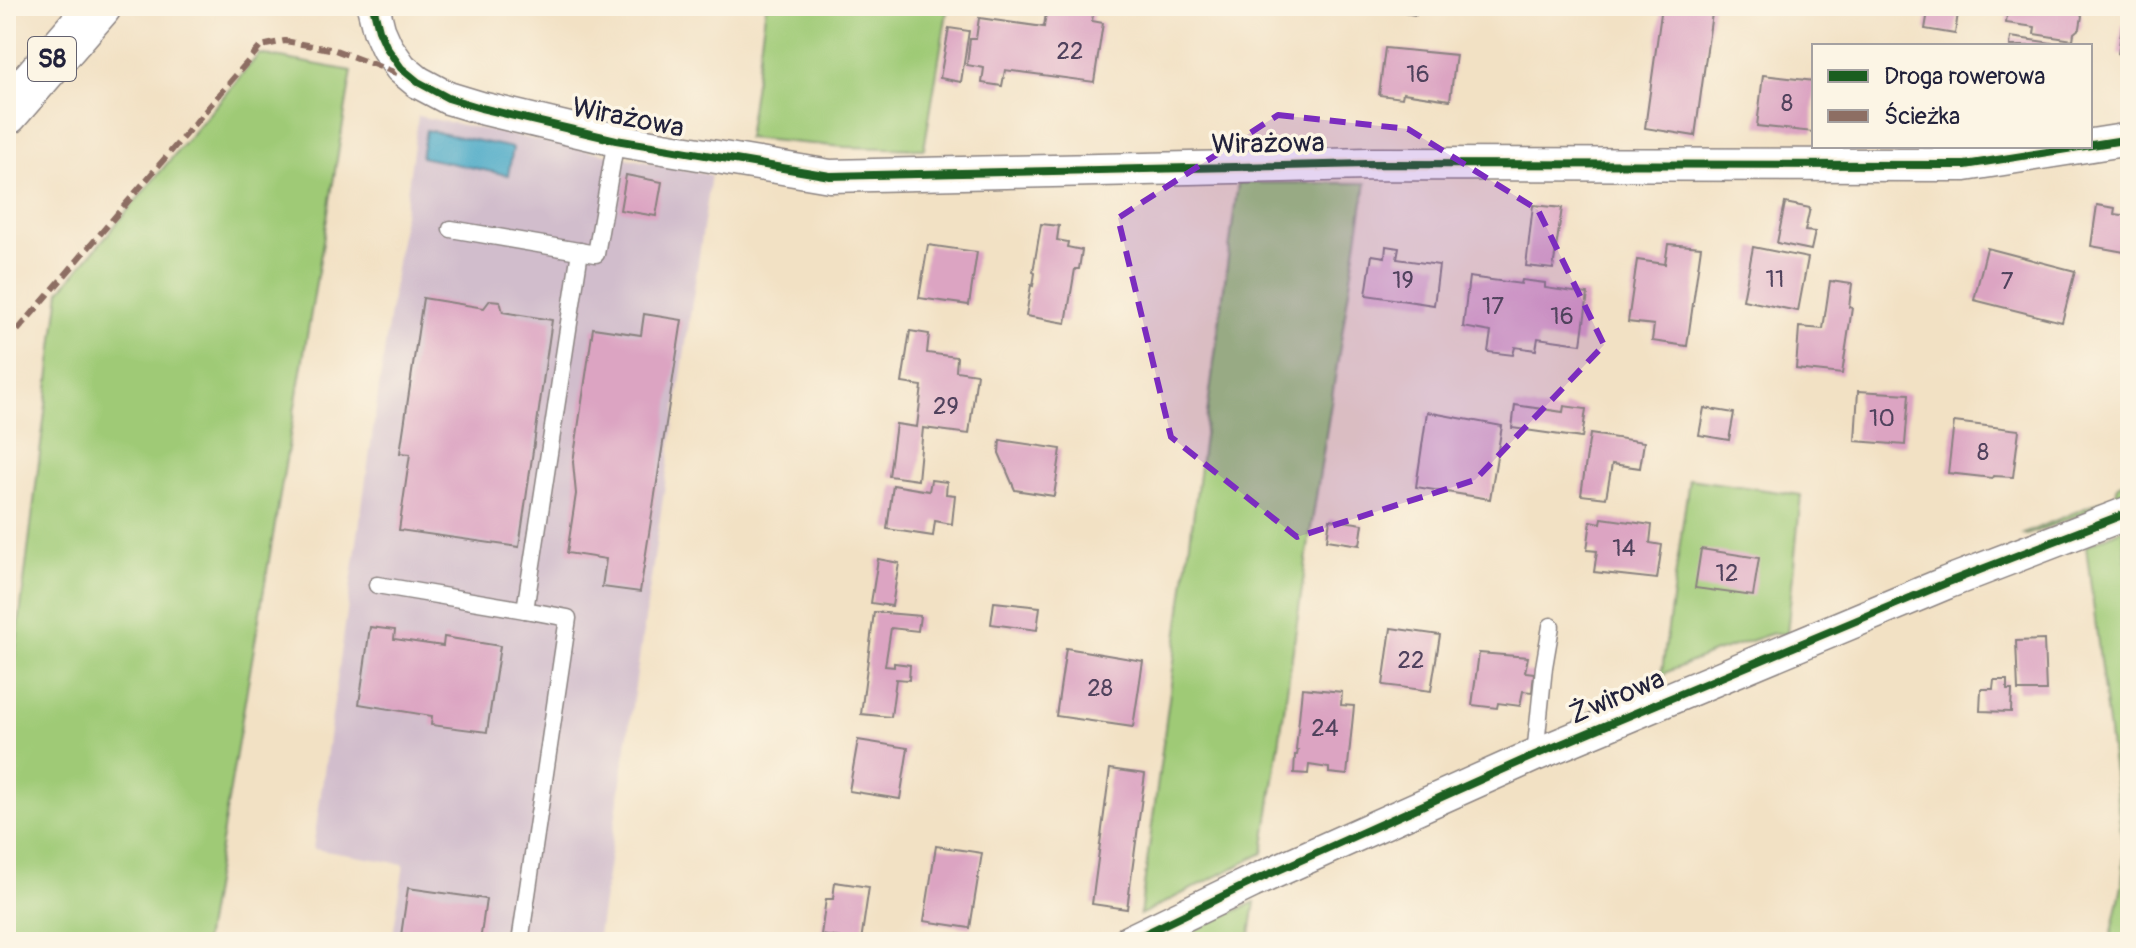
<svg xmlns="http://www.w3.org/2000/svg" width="2136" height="948" viewBox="0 0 2136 948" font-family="Pangolin,sans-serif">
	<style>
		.industrial { fill: #d1bdcc }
		.green { fill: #9fca76; stroke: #607658; stroke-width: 2 }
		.water { fill: #48a9c7; stroke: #356681; stroke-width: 2 }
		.building { fill: #dca4c2 }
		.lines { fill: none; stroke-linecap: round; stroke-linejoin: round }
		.lane-casing { stroke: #8a8280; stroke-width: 19 }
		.street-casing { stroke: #8a8280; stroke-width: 35 }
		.highway-casing { stroke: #8a8280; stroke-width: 47 }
		.lane { stroke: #fff; stroke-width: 16 }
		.street { stroke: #fff; stroke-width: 32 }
		.highway { stroke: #fff; stroke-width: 44 }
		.quiet { stroke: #8d6e63; stroke-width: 6; stroke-dasharray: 12 6; stroke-linecap: butt }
		.cycleway-casing { stroke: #fcf5e5; stroke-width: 13 }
		.cycleway { stroke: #1b5e20; stroke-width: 8 }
		.marked { fill: #7b2cbf; fill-opacity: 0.2; stroke: #7b2cbf; stroke-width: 6; stroke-dasharray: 16 10; stroke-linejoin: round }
		.labels { text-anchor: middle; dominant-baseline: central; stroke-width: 7; stroke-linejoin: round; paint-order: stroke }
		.number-label { font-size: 24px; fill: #50425d }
		.shield { fill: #fcf5e5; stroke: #63616e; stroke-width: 2 }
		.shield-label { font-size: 26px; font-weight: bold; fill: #22223b }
		.street-label { font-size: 28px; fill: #22223b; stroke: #fcf5e5 }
	</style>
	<rect width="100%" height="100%" fill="#fcf5e5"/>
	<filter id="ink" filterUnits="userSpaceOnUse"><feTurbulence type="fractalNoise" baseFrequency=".0125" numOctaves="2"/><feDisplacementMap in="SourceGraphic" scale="16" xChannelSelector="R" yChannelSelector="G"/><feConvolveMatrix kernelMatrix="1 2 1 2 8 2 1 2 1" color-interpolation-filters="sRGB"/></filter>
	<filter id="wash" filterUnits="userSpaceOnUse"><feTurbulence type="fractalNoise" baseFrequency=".006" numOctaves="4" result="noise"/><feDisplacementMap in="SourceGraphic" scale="32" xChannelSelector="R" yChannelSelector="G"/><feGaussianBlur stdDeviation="1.8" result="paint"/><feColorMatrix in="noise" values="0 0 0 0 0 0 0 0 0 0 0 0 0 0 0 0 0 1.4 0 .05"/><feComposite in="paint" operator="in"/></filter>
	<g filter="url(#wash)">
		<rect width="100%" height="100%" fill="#f2e1c4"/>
		<!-- industrial -->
		<path class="industrial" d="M418,116L711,175L597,942H392L404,864L313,849Z"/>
		<!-- green -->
		<g class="green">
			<path d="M766,6H948L924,149L844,147L747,138Z"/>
			<path d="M259,54L352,71L204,942H6V729L60,291Z"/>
			<path d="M1238,183H1366L1309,541L1263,853L1140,915Z"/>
			<path d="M1689,479L1801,495L1787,634L1774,633L1710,654L1667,672L1661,678Z"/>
			<path d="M2130,480L2128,496L2027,535L2023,534L2116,495L2118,485Z"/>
			<path d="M2123,528L2130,595V942H2110L2122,885L2124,855L2086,546Z"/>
			<path d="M1255,902L1249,942H1168Z"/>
		</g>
		<!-- water -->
		<path class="water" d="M426,130L513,148L508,175L421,157Z"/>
		<g id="blocks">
			<!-- building -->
			<g class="building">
				<path d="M1047,6H1076L1094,9L1092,21L1103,23L1094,82L1005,70L1002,86L982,83L984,68L967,65L970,39H976L979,18L1044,27Z"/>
				<path d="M1392,6H1417L1416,15L1391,11Z"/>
				<path d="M1662,6H1713L1695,136L1645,128Z"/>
				<path d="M1929,6H1959L1955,34L1925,29Z"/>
				<path d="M2008,6H2078V9L2082,16L2080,28L2074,33L2073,40L2034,34L2035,27L2006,23Z"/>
				<path d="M2128,6H2130V55L2118,54L2122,25H2125Z"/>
				<path d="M949,28L969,31L961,82L940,78Z"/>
				<path d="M2011,37L2059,44V46H2010Z"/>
				<path d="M1385,48L1456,55L1450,100L1403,93L1402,98L1379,95Z"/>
				<path d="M1763,75L1814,81L1813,132L1757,126Z"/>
				<path d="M626,175L662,182L656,216L620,210Z"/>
				<path d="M1785,203L1810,208L1805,231L1815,232L1811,250L1777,243Z"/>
				<path d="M1533,205L1562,208L1553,269L1526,266Z"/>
				<path d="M2097,205L2115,208L2114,214L2130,216V253L2091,246Z"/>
				<path d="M1041,224L1059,226L1057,240L1068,242L1067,247L1082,250L1079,269H1075L1066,323L1026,316L1031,285L1033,286L1035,273L1033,272Z"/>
				<path d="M1668,244L1701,247L1687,346L1652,341L1654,325L1628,322L1637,260L1665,264Z"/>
				<path d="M928,245L977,252L969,305L919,298Z"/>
				<path d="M1386,246L1399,248L1397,259L1439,265L1434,305L1366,295L1372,255L1385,257Z"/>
				<path d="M1753,247L1808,258L1798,311L1743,300Z"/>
				<path d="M1987,248L2075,271L2062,322L1974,300Z"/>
				<path d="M1469,277L1521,284L1522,280L1545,283V288L1588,294L1581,344L1538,338L1536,350L1515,347L1513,355L1488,352L1491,332L1463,327Z"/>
				<path d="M1830,281L1852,284L1849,307L1852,308L1842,374L1796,369L1799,327L1823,329Z"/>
				<path d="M423,298L484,308L490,300L500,301L503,312L552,320L519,547L399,530L410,454L400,453Z"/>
				<path d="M644,314L682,320L640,592L602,587L606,559L567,553L576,494L573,462L593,328L641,335Z"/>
				<path d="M910,331L929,334L927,353L957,357L956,371L977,374L969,434L923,428L918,480L889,476L896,424L917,427L922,386L902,383Z"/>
				<path d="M1858,391L1909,394L1905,445L1855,441Z"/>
				<path d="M1515,405L1563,412L1564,406L1586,409L1582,438L1512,428Z"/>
				<path d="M1704,408L1734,413L1729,440L1699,435Z"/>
				<path d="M1427,412L1502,426L1490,499L1416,487Z"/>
				<path d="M1954,422L2019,430L2013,477L1993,476L1992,478L1948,473Z"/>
				<path d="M1590,434L1644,442L1640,468L1612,464L1606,498L1581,495Z"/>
				<path d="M1000,440L1061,449L1054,496L1015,490L999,453Z"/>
				<path d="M931,480L947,482L946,494L955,495L952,524L935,521L933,536L887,529L893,485L929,491Z"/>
				<path d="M1602,518L1652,525L1650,543L1662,545L1657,579L1594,572L1597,551L1587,550L1591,521L1601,523Z"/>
				<path d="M1330,519L1363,524L1360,545L1327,540Z"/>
				<path d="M1701,549L1759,558L1753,596L1695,588Z"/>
				<path d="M878,559L899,563L892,606L871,603Z"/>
				<path d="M994,602L1040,607L1037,630L991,624Z"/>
				<path d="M874,612L920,616L918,631L891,628L885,666L894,667V663L910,665L909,680L896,679L891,717L861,714Z"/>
				<path d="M370,627L395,630L394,639L443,646L444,637L500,646L487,732L431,725L432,716L359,704Z"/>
				<path d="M1391,628L1440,635L1431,691L1383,685Z"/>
				<path d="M2044,640L2046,691H2018L2016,641Z"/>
				<path d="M1066,648L1143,661L1133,727L1056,716Z"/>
				<path d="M1479,653L1528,657L1525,672L1534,673L1532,692L1523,691L1520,706L1498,703L1497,708L1472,705Z"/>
				<path d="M1994,680H2007V690H2012L2011,712L1980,711L1981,689H1993Z"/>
				<path d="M1302,688L1342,692L1341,705L1354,706L1347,775L1329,773V768L1309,765L1308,774L1294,773L1295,755H1297L1298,750H1296Z"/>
				<path d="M858,740L908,748L900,799L849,791Z"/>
				<path d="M1110,769L1145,774L1127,909L1092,904Z"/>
				<path d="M936,846L982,853L970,928L924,921Z"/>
				<path d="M835,882L869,887L861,941L821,935L826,899H833Z"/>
				<path d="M408,888L486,899L480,942H400Z"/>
			</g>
		</g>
	</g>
	<g filter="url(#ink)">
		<use href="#blocks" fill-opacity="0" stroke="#8a8280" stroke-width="2"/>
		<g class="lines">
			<defs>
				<g id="lane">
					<path d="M451,229L596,254L616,140"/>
					<path d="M377,585L525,610"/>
					<path d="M1535,755L1544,667L1551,626"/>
					<path d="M520,942L568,618L525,610L580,251"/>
				</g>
				<g id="street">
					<path d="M373,6L379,30L387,48L401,68L418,82L448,98L481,108L616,140L830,176L1368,164L1965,165L2130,139"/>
					<path d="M1128,942L1252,882L1535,755L1946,583L2130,512"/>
				</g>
				<path id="highway" d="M6,113L99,6"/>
			</defs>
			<!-- lane casing -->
			<use href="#lane" class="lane-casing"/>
			<!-- street casing -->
			<use href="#street" class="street-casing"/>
			<!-- highway casing -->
			<use href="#highway" class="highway-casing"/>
			<!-- lane -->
			<use href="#lane" class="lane"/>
			<!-- street -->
			<use href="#street" class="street"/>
			<!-- highway -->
			<use href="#highway" class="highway"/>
			<!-- quiet -->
			<path class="quiet" d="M6,344L261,46L285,41L335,50L407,77"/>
			<defs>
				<g id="cycleway">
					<path d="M373,6L379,30L387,48L401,68L418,82L448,98L481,108L616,140L830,176L1368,164L1965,165L2130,139"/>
					<path d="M1128,942L1252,882L1535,755L1946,583L2130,512"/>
				</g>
			</defs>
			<!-- cycleway casing -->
			<use href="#cycleway" class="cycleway-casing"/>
			<!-- cycleway -->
			<use href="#cycleway" class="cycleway"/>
		</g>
	</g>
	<!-- marked area -->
	<path class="marked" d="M1278,115L1408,129L1538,210L1604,345L1475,480L1297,537L1171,437L1118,218Z"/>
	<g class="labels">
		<!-- number labels -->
		<g class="number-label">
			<text x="1070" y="51">22</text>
			<text x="1418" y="74">16</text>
			<text x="1787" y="103">8</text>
			<text x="1775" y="279">11</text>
			<text x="1403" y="280">19</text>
			<text x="2007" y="281">7</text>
			<text x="1493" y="306">17</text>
			<text x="1562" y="316">16</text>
			<text x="946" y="406">29</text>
			<text x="1882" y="418">10</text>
			<text x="1983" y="452">8</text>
			<text x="1624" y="548">14</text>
			<text x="1727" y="573">12</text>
			<text x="1411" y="660">22</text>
			<text x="1100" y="688">28</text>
			<text x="1325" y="728">24</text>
		</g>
		<!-- shield labels -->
		<rect class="shield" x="28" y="37" width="48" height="44" rx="6"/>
		<g class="shield-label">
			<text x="52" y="59">S8</text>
		</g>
		<!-- street labels -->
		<g class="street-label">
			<text transform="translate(628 118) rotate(11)">Wirażowa</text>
			<text transform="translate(1268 144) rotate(-1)">Wirażowa</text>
			<text transform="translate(1617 697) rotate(-23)">Żwirowa</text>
		</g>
	</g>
	<!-- margin -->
	<rect width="2136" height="948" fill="none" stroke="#fcf5e5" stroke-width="32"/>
	<!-- legend -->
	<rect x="1812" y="44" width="280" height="104" fill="#fcf5e5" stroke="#a5a1a1" stroke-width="2"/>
	<rect x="1828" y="70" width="40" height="12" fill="#1b5e20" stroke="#a5a1a1" stroke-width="2"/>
	<text x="1884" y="84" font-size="24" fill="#22223b">Droga rowerowa</text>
	<rect x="1828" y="110" width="40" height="12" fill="#8d6e63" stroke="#a5a1a1" stroke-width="2"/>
	<text x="1884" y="124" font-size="24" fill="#22223b">Ścieżka</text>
</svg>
